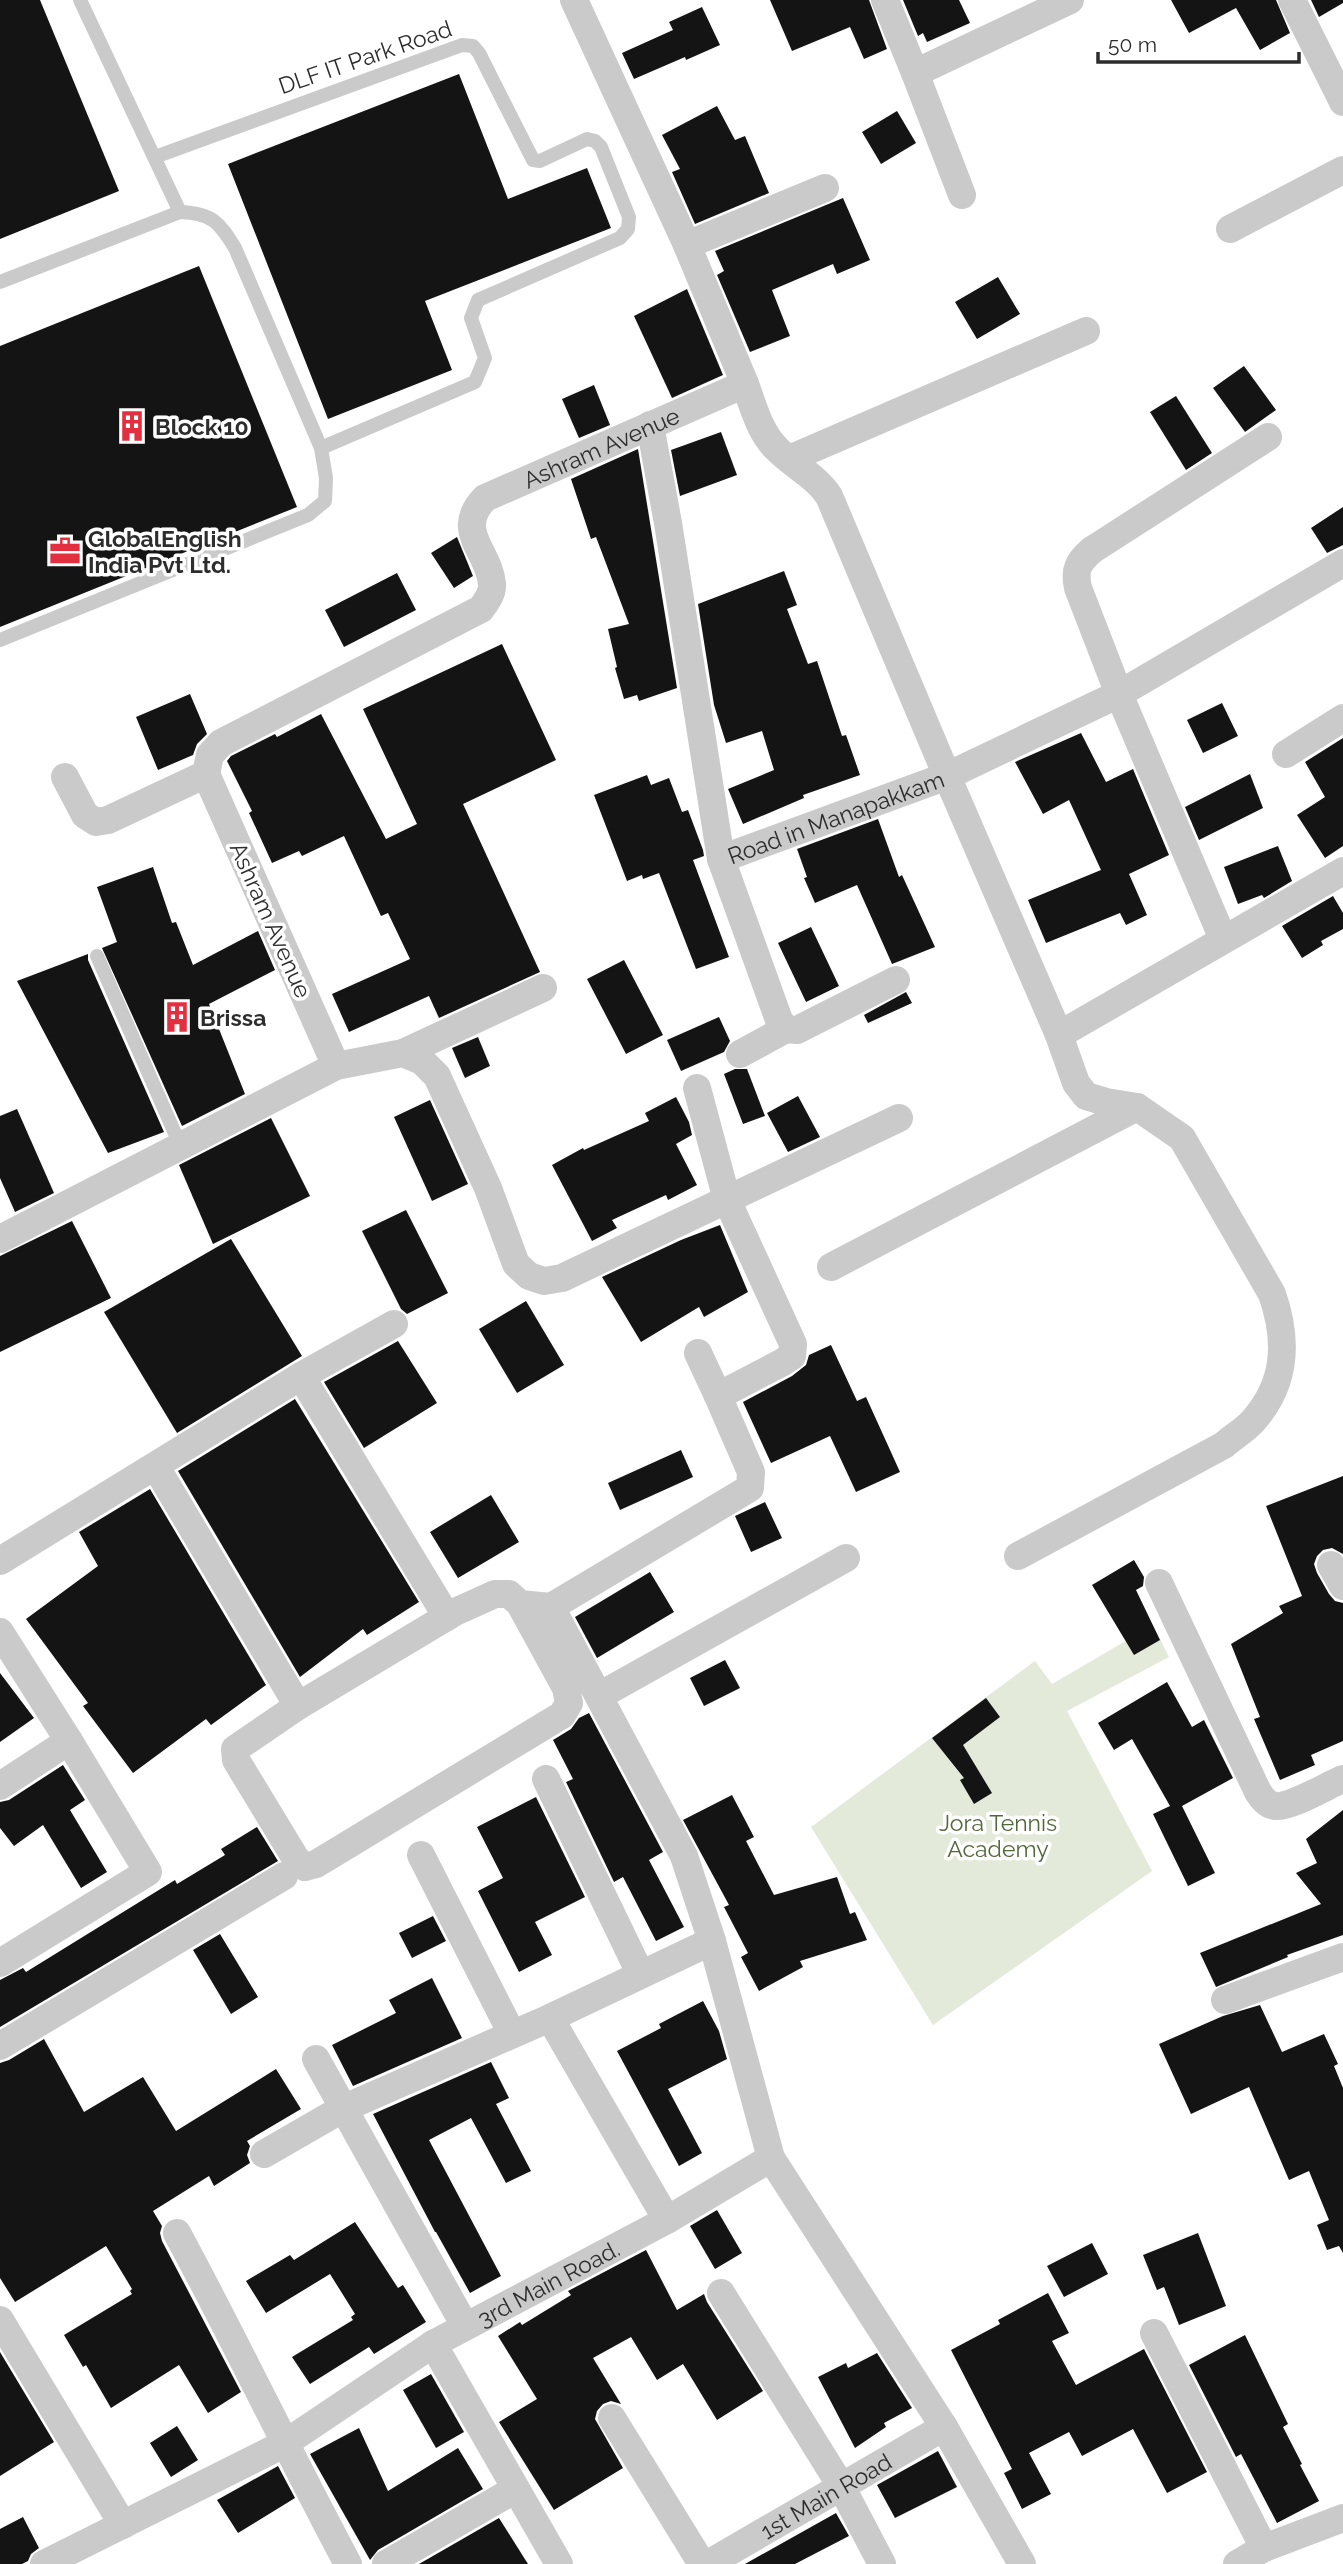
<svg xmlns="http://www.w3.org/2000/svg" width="1343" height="2564" viewBox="0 0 1343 2564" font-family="Raleway,sans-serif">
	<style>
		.green { fill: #e3eada }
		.building { fill: #141414 }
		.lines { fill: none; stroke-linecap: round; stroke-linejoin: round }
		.service { stroke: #cacaca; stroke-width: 14 }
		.minor { stroke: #cacaca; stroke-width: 28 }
		.labels { text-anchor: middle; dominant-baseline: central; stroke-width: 7; stroke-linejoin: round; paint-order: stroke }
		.street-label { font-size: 23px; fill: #2d2d2d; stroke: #fff }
		.poi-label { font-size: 23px; font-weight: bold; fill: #2d2d2d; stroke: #fff; text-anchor: start }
		.park-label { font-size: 23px; fill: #51683b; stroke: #fff }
	</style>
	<rect width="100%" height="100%" fill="#fff"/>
	<!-- green -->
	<path class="green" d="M1153,1625L1169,1657L1067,1711L1152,1871L933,2025L811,1827L1035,1661L1052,1684Z"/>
	<!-- building -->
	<g class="building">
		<path d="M0,0H40L119,191L0,239Z"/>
		<path d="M770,0H869L887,49L864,59L850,27L792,51Z"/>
		<path d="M903,0H959L970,23L927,42L923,33L918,36Z"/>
		<path d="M1171,0H1276L1290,33L1260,50L1236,8L1189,33Z"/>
		<path d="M1311,0H1343V3L1319,17Z"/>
		<path d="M702,7L720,45L686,60L685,57L634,79L622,53L673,30L669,22Z"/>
		<path d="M459,74L508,199L587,168L611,228L425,301L452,370L328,419L228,164Z"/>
		<path d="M717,106L735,140L745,136L769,193L695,224L672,172L680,169L662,135Z"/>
		<path d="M897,111L916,143L881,164L862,132Z"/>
		<path d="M843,198L870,260L837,274L833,264L772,290L790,336L750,352L717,275L724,271L715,251Z"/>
		<path d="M199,266L297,507L0,627V346Z"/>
		<path d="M998,277L1020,314L977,339L955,302Z"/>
		<path d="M687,289L723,375L672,398L634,316Z"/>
		<path d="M1244,366L1276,410L1245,432L1213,388Z"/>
		<path d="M594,385L610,425L579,438L562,399Z"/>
		<path d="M1176,396L1212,453L1186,470L1150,412Z"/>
		<path d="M721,432L737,475L680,496L671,450Z"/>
		<path d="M638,449L677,688L639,701L637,695L624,699L615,668L617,667L608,629L629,624L596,537L591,539L571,479Z"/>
		<path d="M1343,507V545L1327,553L1311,528Z"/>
		<path d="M457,537L473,576L454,588L431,553Z"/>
		<path d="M784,571L797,605L787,609L808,664L817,661L842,736L846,735L860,775L803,795L804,798L743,824L728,789L774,770L762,731L726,743L714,705L698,604Z"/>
		<path d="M397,573L416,610L344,647L325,610Z"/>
		<path d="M502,644L556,760L463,804L540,972L439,1018L429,996L349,1032L332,994L410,959L388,913L381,916L344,836L302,856L299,851L272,863L249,813L252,811L227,761L231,756L275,734L277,737L321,714L386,839L417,824L363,709Z"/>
		<path d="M190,694L207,734L197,744L193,755L158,770L136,717Z"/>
		<path d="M1222,703L1238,736L1203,753L1187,720Z"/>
		<path d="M1081,733L1106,782L1133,769L1169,855L1129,874L1147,915L1126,925L1120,913L1046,943L1028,900L1101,870L1069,800L1043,814L1015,762Z"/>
		<path d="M1343,738V846L1325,858L1297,815L1325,797L1305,762Z"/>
		<path d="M1250,774L1263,808L1199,840L1185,807Z"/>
		<path d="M647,775L651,785L669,778L682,812L688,810L703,850L704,856L693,860L729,957L696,969L659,873L643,879L642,875L627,881L594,795Z"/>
		<path d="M878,819L899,877L902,875L935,947L892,964L857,885L815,903L804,878L807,877L797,849Z"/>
		<path d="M1278,846L1292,881L1264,898L1262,895L1238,904L1224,867Z"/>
		<path d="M153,867L172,923L176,922L193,965L258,931L275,970L209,1004L245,1094L182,1126L102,948L117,942L97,887Z"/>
		<path d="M1333,896L1343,913V929L1321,941L1323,945L1302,958L1282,926Z"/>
		<path d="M811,927L839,986L806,1002L778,943Z"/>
		<path d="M88,954V960L164,1132L108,1153L17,981Z"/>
		<path d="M624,960L663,1035L626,1054L587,979Z"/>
		<path d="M906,992L912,1003L868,1023L864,1015Z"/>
		<path d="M719,1017L730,1041L724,1052L681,1071L667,1040Z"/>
		<path d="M478,1037L490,1066L465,1078L452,1048Z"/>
		<path d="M735,1069H747L765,1116L743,1124L724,1074Z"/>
		<path d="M798,1096L820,1137L788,1152L767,1113Z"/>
		<path d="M676,1097L689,1122L692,1135L676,1144L697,1185L668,1200L666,1195L612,1220L617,1228L592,1241L552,1165L583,1148L584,1150L649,1121L645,1113Z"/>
		<path d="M430,1100L468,1184L432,1201L394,1117Z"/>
		<path d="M17,1109L54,1193L15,1212L0,1178V1116Z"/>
		<path d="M271,1118L310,1196L213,1244L179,1165Z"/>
		<path d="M406,1210L448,1293L407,1314L401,1309L362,1231Z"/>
		<path d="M72,1221L111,1298L0,1352V1256Z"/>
		<path d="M720,1225L748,1292L704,1317L699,1307L641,1342L602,1277L681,1240Z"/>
		<path d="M231,1239L302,1356L177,1433L104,1312Z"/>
		<path d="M526,1301L564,1365L517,1393L479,1329Z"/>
		<path d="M398,1341L437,1403L364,1448L324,1382Z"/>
		<path d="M831,1345L857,1401L866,1397L900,1472L856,1492L830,1436L771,1463L743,1402L792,1376L806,1365L809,1355Z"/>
		<path d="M295,1399L419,1602L367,1635L363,1629L300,1677L178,1471Z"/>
		<path d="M681,1450L693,1477L620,1510L608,1483Z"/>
		<path d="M1343,1476V1554L1332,1548L1323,1550L1317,1556L1314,1564L1317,1573L1329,1594L1335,1601L1343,1603V1741L1311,1755L1315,1765L1280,1780L1254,1719L1260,1717L1231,1644L1283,1613L1279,1606L1302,1596L1266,1506Z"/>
		<path d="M150,1489L266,1685L211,1725L206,1719L133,1773L83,1706L88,1703L26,1619L98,1566L79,1532Z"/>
		<path d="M491,1495L519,1542L458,1578L430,1532Z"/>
		<path d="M765,1502L782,1538L751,1552L735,1516Z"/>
		<path d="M1134,1560L1144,1577L1143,1586L1136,1590L1160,1640L1134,1655L1092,1585Z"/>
		<path d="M650,1572L674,1612L597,1658L575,1617Z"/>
		<path d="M725,1660L740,1688L704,1706L690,1678Z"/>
		<path d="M0,1673L34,1718L0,1742Z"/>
		<path d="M1167,1682L1192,1727L1204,1720L1233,1778L1182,1806L1215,1873L1188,1886L1153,1814L1170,1806L1132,1739L1114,1750L1098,1723Z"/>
		<path d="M986,1698L1000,1717L963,1745L992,1793L974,1804L960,1780L964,1778L932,1738Z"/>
		<path d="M589,1713L663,1852L649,1860L684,1927L656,1941L623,1877L614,1882L566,1782L573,1779L553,1740L571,1729L579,1718Z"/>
		<path d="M63,1765L85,1800L70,1810L107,1872L81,1888L43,1825L14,1846L0,1828V1802L9,1800Z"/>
		<path d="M732,1795L754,1837L746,1841L774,1895L837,1877L850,1914L855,1912L867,1940L800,1961L803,1967L759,1991L741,1957L748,1953L724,1907L729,1905L683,1820Z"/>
		<path d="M536,1797L585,1897L535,1922L552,1955L519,1972L478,1891L503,1878L477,1827Z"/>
		<path d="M1343,1810V1935L1287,1955L1288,1957L1216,1987L1200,1953L1321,1904L1296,1873L1317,1863L1306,1839Z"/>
		<path d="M257,1827L278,1861L0,2027V1980L23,1968L26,1972L175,1880L177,1884L225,1855L221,1849Z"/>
		<path d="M433,1916L446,1941L412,1958L399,1933Z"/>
		<path d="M220,1934L258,1997L231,2014L193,1950Z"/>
		<path d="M432,1978L462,2038L353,2086L332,2045L396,2013L389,2000Z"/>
		<path d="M703,2001L719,2031L727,2059L668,2089L702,2153L679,2166L617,2051L661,2028L659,2024Z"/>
		<path d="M1260,2005L1282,2052L1324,2034L1338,2064L1334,2066L1343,2088V2253L1339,2246L1327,2250L1317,2225L1329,2220L1309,2171L1289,2180L1249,2087L1191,2114L1159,2044L1223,2016Z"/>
		<path d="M44,2039L84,2112L143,2077L176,2131L276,2069L301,2109L247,2141L250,2146L247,2155L250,2163L214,2186L209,2176L153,2211L162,2226L160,2233L162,2241L241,2392L208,2413L179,2365L111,2408L86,2365L83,2367L64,2335L132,2294L130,2291L132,2289L106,2246L15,2302L0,2278V2063L9,2060Z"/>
		<path d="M491,2062L509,2098L496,2104L531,2171L506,2183L471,2118L429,2140L501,2276L470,2293L436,2232H435L373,2114Z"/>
		<path d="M717,2210L742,2253L715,2269L690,2226Z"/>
		<path d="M355,2222L398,2288L403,2285L426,2322L374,2354L369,2347L310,2384L292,2357L353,2320L351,2317L355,2314L330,2274L266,2313L246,2281L290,2255L294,2260Z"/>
		<path d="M1198,2233L1226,2306L1179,2325L1164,2287L1157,2290L1143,2255Z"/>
		<path d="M1092,2243L1108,2274L1064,2297L1047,2266Z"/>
		<path d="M646,2250L677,2310L704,2294L707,2302L763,2391L717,2420L683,2364L657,2380L631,2337L593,2358L621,2404L611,2401L603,2404L597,2411L595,2419L623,2468L554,2510L499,2422L537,2399L498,2336L520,2322L522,2325L571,2295L568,2291Z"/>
		<path d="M1048,2293L1069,2333L1052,2341L1076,2385L1144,2349L1207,2472L1167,2493L1133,2429L1082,2456L1069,2432L1029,2453L1051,2494L1022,2509L1004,2473L1012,2469L951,2350L1000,2324L998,2320Z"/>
		<path d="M1245,2335L1288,2424L1283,2427L1302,2464L1300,2465L1319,2501L1277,2523L1241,2454L1236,2457L1189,2365Z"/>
		<path d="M0,2352L54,2442L0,2476Z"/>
		<path d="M877,2353L912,2408L884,2423L886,2427L855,2448L818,2377L846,2363L848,2368Z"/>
		<path d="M431,2374L464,2432L436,2448L403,2390Z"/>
		<path d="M177,2426L198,2460L171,2477L150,2443Z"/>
		<path d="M359,2428L388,2491L458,2448L483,2489L378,2550L370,2560L310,2454Z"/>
		<path d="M938,2451L957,2487L895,2518L877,2485Z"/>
		<path d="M278,2466L295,2498L238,2533L217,2500Z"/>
		<path d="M836,2513L849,2536L795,2564H745Z"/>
		<path d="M23,2517L39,2548L31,2554L28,2561L22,2564H0V2529Z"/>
		<path d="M499,2518L528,2564H419Z"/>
	</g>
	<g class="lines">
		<!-- service -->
		<g class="service">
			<path d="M80,0L180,212"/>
			<path d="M155,157L462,45L473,46L479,53L533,160L540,161L587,139L595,141L601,147L629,217L628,229L620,238L478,300L471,318L485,358L475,382L321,448"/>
			<path d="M0,282L180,212C212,213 219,222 235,248L321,448L326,478L325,501L308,515L0,640"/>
			<path d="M97,956L181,1147"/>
		</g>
		<!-- minor -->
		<g class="minor">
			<path d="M885,0L915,73"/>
			<path d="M1292,0L1343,102"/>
			<path d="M962,195L915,73L1070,0"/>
			<path d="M1230,229L1343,170"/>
			<path d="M687,245L825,188"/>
			<path d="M745,384C753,405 759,431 776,448C793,466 815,475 829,496L947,776L1119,694L1343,563"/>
			<path id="s1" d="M650,425L668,523L721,859L947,776L1059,1035L1343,871"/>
			<path d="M789,459L1086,331"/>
			<path d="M1286,754L1343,718"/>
			<path d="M65,777L85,815L96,822L108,820L206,774"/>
			<path d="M721,859L779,1020L786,1029L797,1030L896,980"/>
			<path d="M1223,939L1119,694L1078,588C1074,570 1078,562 1092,550L1268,437"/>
			<path d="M403,1053L543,988"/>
			<path d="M740,1054L786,1029"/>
			<path id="s2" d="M336,1066L206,774L210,755L221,743L481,609C486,602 493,593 492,584C489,550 453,531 485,498L745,384L687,245L574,0"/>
			<path d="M0,1239L336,1066L403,1053L422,1061L437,1076L488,1188L516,1264L529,1276L544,1281L562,1278L899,1118"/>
			<path d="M831,1267L1137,1107"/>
			<path d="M698,1353L718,1396"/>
			<path d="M301,1376L447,1617"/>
			<path d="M156,1467L298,1706"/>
			<path d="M1018,1556L1224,1445C1233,1437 1245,1430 1253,1421C1287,1383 1288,1340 1272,1294L1182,1138L1137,1107L1106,1102L1086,1096L1076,1083L1059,1035"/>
			<path d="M0,1561L301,1376L394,1324"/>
			<path d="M1331,1565L1343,1586"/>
			<path d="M1159,1583L1258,1792C1262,1798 1267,1805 1275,1806C1290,1808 1328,1785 1343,1779"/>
			<path d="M520,1604L509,1594H495L455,1612L298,1706L235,1749L236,1760L296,1859L305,1867L316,1864L562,1715L569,1703L566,1688L520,1604L551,1607L750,1488L751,1472L718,1396L783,1362L792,1356L793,1344L727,1200L697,1088"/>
			<path d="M551,1607L684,1856L712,1941L771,2158"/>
			<path d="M0,1632L69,1741L148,1872L0,1963"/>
			<path d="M599,1696L846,1558"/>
			<path d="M546,1779L640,1973"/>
			<path d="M0,1786L69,1741"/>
			<path d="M421,1855L512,2034"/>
			<path d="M1225,2000L1343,1957"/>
			<path d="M550,2018L667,2220"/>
			<path d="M0,2046L284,1876"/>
			<path d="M316,2059L465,2326"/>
			<path d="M264,2154L342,2109L550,2018L712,1941"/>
			<path d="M177,2233C236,2342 289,2454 348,2564"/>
			<path d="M721,2293L841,2486L882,2564"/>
			<path d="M0,2320L123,2525"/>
			<path d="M1154,2333L1264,2548"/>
			<path d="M433,2344L559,2564"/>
			<path d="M612,2418L702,2564"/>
			<path id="s3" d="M44,2564L284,2444L433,2344L667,2220L771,2158L944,2427L1022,2564"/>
			<path d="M386,2564L516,2489"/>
			<path id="s4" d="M708,2564L944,2427"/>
			<path d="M1237,2564L1264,2548L1343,2518"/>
		</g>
	</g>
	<!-- icons -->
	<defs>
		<symbol id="building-bare" viewBox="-9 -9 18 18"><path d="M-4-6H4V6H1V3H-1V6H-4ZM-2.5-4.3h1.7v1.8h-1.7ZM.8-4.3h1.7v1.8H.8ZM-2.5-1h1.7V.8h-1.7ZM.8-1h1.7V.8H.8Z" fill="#e33040" stroke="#fff" stroke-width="2.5" paint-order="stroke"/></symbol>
		<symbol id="office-bare" viewBox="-9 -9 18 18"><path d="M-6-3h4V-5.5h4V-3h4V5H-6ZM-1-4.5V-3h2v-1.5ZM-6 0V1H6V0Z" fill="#e33040" stroke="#fff" stroke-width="2.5" paint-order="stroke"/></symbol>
	</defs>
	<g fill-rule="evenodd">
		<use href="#building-bare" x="110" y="404" width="44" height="44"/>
		<use href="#office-bare" x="43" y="529" width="44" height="44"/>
		<use href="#building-bare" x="155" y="995" width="44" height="44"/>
	</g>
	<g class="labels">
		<!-- street labels -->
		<g class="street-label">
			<text transform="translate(365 57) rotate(-19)">DLF IT Park Road</text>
			<text stroke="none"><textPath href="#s2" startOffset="896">Ashram Avenue</textPath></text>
			<text stroke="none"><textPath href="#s1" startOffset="562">Road in Manapakkam</textPath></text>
			<text transform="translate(271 920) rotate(66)">Ashram Avenue</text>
			<text stroke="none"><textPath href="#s3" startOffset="578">3rd Main Road.</textPath></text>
			<text stroke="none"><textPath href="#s4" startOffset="136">1st Main Road</textPath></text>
		</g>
		<!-- poi labels -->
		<g class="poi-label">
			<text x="155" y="426">Block 10</text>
			<text x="88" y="538">GlobalEnglish<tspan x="88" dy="26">India Pvt Ltd.</tspan></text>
			<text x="200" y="1017">Brissa</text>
		</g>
		<!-- park labels -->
		<g class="park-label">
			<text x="998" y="1822">Jora Tennis<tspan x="998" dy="26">Academy</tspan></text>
		</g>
	</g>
	<!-- scale -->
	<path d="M1098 52v10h201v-10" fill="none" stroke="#2d2d2d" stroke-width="3.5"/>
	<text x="1108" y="52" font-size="21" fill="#2d2d2d" stroke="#ffffff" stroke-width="5" paint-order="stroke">50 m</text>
</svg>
